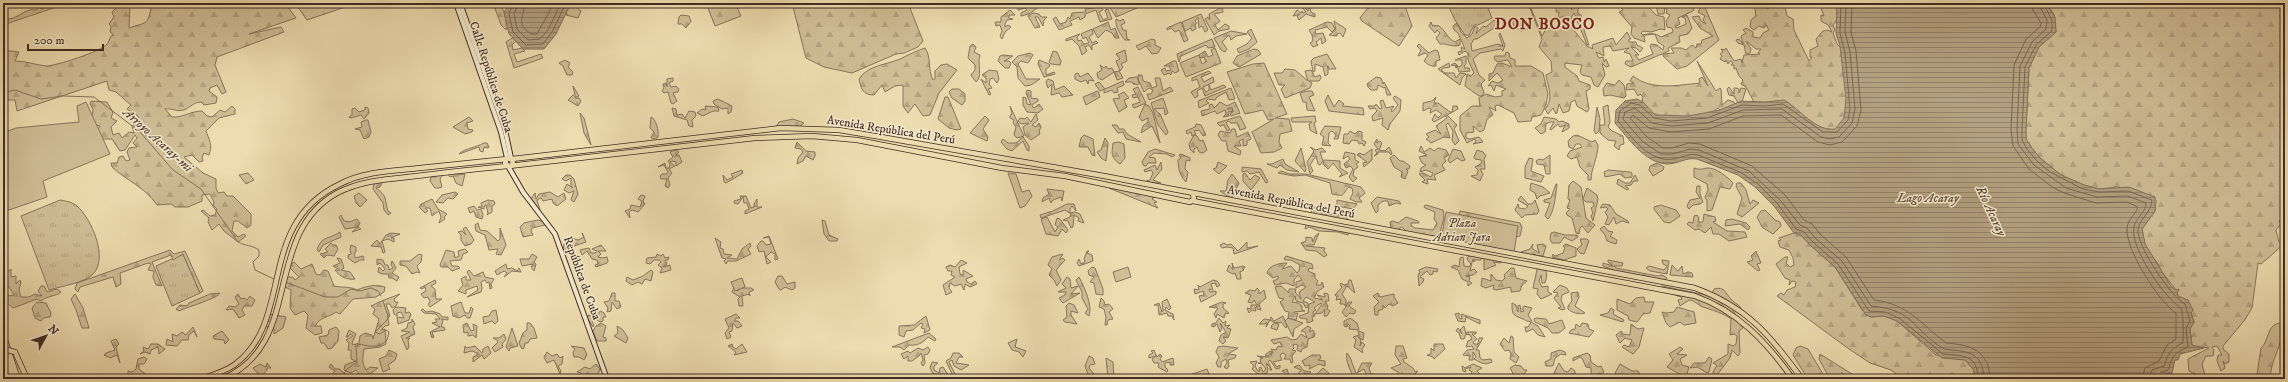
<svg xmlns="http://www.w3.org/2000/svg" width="2288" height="382" viewBox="0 0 2288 382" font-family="'IM FELL DW Pica',serif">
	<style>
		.grass { fill: url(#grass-tufts); stroke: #88755e }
		.forest { fill: url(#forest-firs); stroke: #88755e }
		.park { fill: #d0be97; stroke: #88755e }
		.water { fill: url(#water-rules); stroke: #85725b }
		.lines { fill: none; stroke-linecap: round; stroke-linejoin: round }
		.shore { stroke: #7a6652; stroke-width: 1 }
		.stream { stroke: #85725b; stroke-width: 1 }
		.river { stroke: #b3a080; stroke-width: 4.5 }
		.secondary-casing { stroke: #412c24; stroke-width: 6 }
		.trunk-casing { stroke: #412c24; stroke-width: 6 }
		.secondary { stroke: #f3e8cb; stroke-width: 4 }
		.trunk { stroke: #eddcaf; stroke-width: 4.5 }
		.trunk-bridge-casing { stroke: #412c24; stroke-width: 6; stroke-linecap: butt }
		.trunk-bridge { stroke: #eddcaf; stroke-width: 4.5 }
		.labels { text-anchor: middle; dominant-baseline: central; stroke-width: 3; stroke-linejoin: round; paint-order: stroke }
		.street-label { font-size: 12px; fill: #412c24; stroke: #f3e8cb }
		.park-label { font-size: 12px; font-style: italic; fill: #5e493b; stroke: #f3e8cb }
		.water-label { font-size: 13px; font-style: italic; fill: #5e493b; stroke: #f3e8cb }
		.district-label { font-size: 16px; font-weight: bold; letter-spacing: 1px; fill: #7a1f14; stroke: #f3e8cb }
	</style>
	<defs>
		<pattern id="grass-tufts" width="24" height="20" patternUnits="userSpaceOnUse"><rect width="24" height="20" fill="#d0be97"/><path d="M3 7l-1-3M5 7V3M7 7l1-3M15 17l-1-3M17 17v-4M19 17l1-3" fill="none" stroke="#b4a382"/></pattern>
		<pattern id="forest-firs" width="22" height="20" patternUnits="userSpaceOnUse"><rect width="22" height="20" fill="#d0be97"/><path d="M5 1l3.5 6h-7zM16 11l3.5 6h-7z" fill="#b4a382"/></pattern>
		<pattern id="water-rules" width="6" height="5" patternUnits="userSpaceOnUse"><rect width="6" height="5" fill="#b3a080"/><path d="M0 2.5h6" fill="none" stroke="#938369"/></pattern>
	</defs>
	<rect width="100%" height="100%" fill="#eddcaf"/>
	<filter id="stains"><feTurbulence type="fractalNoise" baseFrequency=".005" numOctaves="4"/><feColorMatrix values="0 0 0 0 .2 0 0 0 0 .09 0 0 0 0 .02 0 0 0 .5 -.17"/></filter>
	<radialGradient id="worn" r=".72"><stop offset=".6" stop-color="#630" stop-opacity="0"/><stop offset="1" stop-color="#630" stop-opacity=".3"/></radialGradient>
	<!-- grass -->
	<g class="grass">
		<path d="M1447,3H1486L1492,18L1478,25H1474L1469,35H1465L1455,20Z"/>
		<path d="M60,200C66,201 72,202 77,206C91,218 109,258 93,274C84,283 62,286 49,290L21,216Z"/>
		<path d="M183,254L200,293L172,306L156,266Z"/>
	</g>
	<!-- forest -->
	<g class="forest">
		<path d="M55,3H68L3,25L4,18C15,23 24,7 36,10L40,5L41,9Z"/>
		<path d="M125,3H130L129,28C144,22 147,27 151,9L147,3H285L296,18L249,34L281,27L284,32L217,57L215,65L226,92L222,94L217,85L210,88L209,91L217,97L216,103L204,105L201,102C194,102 191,107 184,110C177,112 172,108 165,109L172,117C182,118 191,111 202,111L207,116L212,117L220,110L225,112L232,106L235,109V114L219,118L206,131C209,139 213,146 209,155L204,153L202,157L203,161L199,162L192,155L184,157L203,173L216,179V188L218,193L224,192L227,196H233L251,214V225L247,228L238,221H234L232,231L238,237L244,234L246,236L238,242L224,231L219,224L212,230L208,222L209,218L201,211L203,210L210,216L215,215L217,209L213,205L214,202L210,194L202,195V201L188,207H175L171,204L157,205C145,187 127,181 112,167L111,163H117L119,157L123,156L126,161L130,160L127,152L129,148L137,147L133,143L137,138L135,135L125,150L120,151L112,139H102L97,131L100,126L96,125L92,120L93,109L90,104L91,101L107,102L113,112L111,118L117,121L111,127L113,135L119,133L122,138L129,132L134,133L132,126L139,120L138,116L127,109L131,105L116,92L109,90L107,81L17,111L15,100H3V50L19,52L15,61C26,61 36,65 46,66C56,66 102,51 107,44C109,42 110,38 111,36L114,35L110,32L111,26L109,24L114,17L112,12L118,6L123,7Z"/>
		<path d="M295,3H357L307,20Z"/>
		<path d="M493,3H499C505,11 507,21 506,30L501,25Z"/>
		<path d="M570,3H579L577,8L581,11L578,18L566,15V10Z"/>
		<path d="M706,3H735L741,16L715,26Z"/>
		<path d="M792,3H908L923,41L918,47L904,53L896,54L852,73L824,67L806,58Z"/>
		<path d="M1021,3L1035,5L1044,3L1029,14L1021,16V13L1027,10L1025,8L1018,10V8L1026,5Z"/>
		<path d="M1103,3L1106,5L1101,7L1103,10L1099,12L1103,20L1108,18L1105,10L1108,9L1112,19L1100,22L1096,10L1085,14V17L1080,20L1079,17L1070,21L1072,25L1059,30L1053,19L1056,17L1060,24L1066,22L1068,17L1070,19L1072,13L1086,12L1085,9L1094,8L1093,4H1095L1097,8L1103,5Z"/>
		<path d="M1107,3H1137L1138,6L1137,8L1116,17Z"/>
		<path d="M1298,3H1301L1308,11L1309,3L1311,12L1315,14V17L1306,14L1299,20L1297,16L1300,14L1293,16L1297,10L1301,13L1302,11L1303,13L1306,12Z"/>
		<path d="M1381,3H1404L1412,26L1399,46L1362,21L1360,18L1367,9Z"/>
		<path d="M1528,3H1529L1542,36L1546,29L1563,26L1572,28L1587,46L1593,49L1592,45L1613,38L1616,45L1627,32L1631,39H1629V42H1636L1637,45L1643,48L1640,52L1636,48L1631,47L1639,55H1635L1639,60L1653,54L1650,46L1651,44L1657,45L1663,50L1664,46L1658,42L1655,34L1646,35L1644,37L1645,42L1634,38L1631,34L1632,27L1619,12L1623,10L1621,7L1625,3H1645L1656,15L1664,17L1665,30L1661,29L1651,32L1643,31L1641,33L1643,35C1650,33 1655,33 1661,37L1673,32L1672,28L1667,27L1666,21L1670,15L1666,13L1667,10L1665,7L1664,14H1658L1656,5L1649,3H1703L1719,40L1687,66L1677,69L1663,56V54L1674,53L1671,48H1681L1686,50L1692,45L1696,48L1697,44H1701L1702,40L1713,36L1700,28L1692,17L1699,16L1701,21L1706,24L1703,20L1705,16L1698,12L1701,7L1696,3L1693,11L1678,18L1680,24L1675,27L1677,28L1686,24L1685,18L1682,17L1687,15L1692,28L1688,34L1679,36L1680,42L1668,48L1669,51L1631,67L1625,64L1626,61H1633L1630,54L1624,52L1629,48L1613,51L1610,46L1603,47L1604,56L1596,52L1599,58L1603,57L1604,62L1606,59L1609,66L1606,67L1602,63L1605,75L1598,87L1594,85L1591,77L1582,75L1580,72L1582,65L1565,63V67L1577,76L1579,81L1590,85V89L1586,91L1589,109L1587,112L1577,106L1575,100L1571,102L1569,111L1563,113L1559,104L1557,113L1556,114L1553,108L1548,114L1545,109C1554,99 1548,87 1546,75L1552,72L1551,61L1539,47L1542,39Z"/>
		<path d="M1552,3H1563L1566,7L1569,5L1572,10L1570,3L1581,6L1578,9V13L1582,16L1580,18L1582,26H1587L1584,30L1589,45H1587L1574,13L1571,18L1574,22L1565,24L1563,21L1565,16L1558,18L1559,12H1556V6Z"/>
		<path d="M1754,3H1761L1762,7V3H1765L1767,9L1775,3H1784L1787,16L1793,19L1794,30L1809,61L1812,57H1810V50L1818,46L1816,39L1823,31L1827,30L1832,32L1828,25L1821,21V15L1824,16L1819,3H1836L1838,18L1833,25L1835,30L1833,33L1837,44L1843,50L1847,101L1845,119L1835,130L1822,128L1756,106L1746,87L1741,84L1743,80L1739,76L1736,68L1734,69V65H1731L1733,63L1730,61L1728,64L1726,60L1725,62L1720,59L1722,56L1720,54L1723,52L1721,49L1725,50L1726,48L1734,61L1741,59L1742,63L1744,55L1760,54L1758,53L1761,49H1756L1746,41L1751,49L1750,53L1746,54L1744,45L1738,43L1736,40L1739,39L1743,44L1741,36L1746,33L1743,30L1746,28L1753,32V37L1760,38L1763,33L1769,30L1766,25L1764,28L1759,26L1754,30L1750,27L1751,20L1756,16Z"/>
		<path d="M2046,3H2285V214H2282L2284,218L2279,221L2281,224L2276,230L2279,242L2283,243V245L2261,264L2258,263L2252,308L2244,321L2223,346V349L2229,354V362L2225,364L2223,361L2225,368L2221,371L2217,361L2218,355H2222L2217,346L2212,347L2214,350L2213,356H2206L2202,364L2206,379H2198L2195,374L2189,371L2188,359L2209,348L2192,346L2190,329L2194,322L2191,313L2193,310L2186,300L2178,296L2177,291L2162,272L2157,262L2153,258L2145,244L2142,229L2155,211L2156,200L2117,187L2099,189L2084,185L2061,175L2040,158L2031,147L2026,139V130L2029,68L2039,47L2056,32L2054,14Z"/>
		<path d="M1222,7L1223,12L1214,14L1220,21L1215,25L1218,30L1225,24L1229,26V29L1219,31L1214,35L1205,19L1208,17L1210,20L1209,14Z"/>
		<path d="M1010,10L1015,15H1009V18L1013,19L1007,20L1005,24V27L1008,25L1011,27L1005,32L1002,39L1000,36L1002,31L1000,25L996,26L995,22H1001V17Z"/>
		<path d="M1033,13L1039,14L1041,17H1047L1044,20L1043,26L1038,17H1035L1040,27L1035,28L1028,16Z"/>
		<path d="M1201,14L1208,30L1205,32L1202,26L1199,28L1198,17L1195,21L1197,23L1195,24L1196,29L1192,31L1191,28L1185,31L1182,22Z"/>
		<path d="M681,15L689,16L691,21L686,28L682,24H678L679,17Z"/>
		<path d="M1523,18L1530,20L1528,29L1521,31L1514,26L1513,22Z"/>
		<path d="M1116,19L1120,21L1123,19L1125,23L1121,25L1123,30H1126L1127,39L1130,40H1125C1120,34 1115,27 1116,19Z"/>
		<path d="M1494,20L1497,21V26L1477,39H1474L1471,44L1472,51L1498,44L1503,46L1499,35L1500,33L1505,45L1503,51L1501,49L1480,53L1473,59L1479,75L1485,80L1481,84L1484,93L1482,96H1479L1465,86L1467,74L1471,76L1474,73L1468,60V53L1465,51L1459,55L1458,52L1462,51L1461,47L1465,49L1458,33L1454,30L1453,26L1457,23L1461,32L1467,38L1472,34L1475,26L1478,28L1476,34L1483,26L1486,27Z"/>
		<path d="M1334,21L1346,29L1343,37L1340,33L1337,34V36L1329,35L1336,30Z"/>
		<path d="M1108,22L1111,30L1115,28L1119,38H1115L1112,33L1106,30L1098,38L1093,29Z"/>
		<path d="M1181,22L1188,40L1184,42L1179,30L1175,32L1171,28L1167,30V28Z"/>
		<path d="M1327,22L1332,23L1335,29L1332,32L1327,27L1315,30L1316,34L1323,33L1326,41L1322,44L1321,38L1316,42L1318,45L1313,47L1310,43L1313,41L1312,35L1309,30Z"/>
		<path d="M1431,22L1432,25C1434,26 1437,25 1439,26C1445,30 1448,39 1455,42L1460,39V45C1453,48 1447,43 1440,44L1436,38L1440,33L1437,30L1435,33L1429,26Z"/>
		<path d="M1092,29L1093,34L1089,37L1092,43L1096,41L1098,43L1092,45V50L1089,45L1085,47L1087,51L1082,55L1079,46L1072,39L1066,41V39L1080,34L1077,37L1078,41L1081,40L1084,44L1089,43L1086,37L1083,39L1081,34Z"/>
		<path d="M1251,29L1257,42L1249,49L1239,53L1237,49L1247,44L1252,38L1247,32Z"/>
		<path d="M1231,31L1247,34L1236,36L1231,40L1229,35L1222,42L1227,49L1225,52L1221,50L1214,38Z"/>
		<path d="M514,37L517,40L512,45L513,50L522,48L525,51L514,54L517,62L541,54L543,58L514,68L506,42Z"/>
		<path d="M1152,39L1155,40V45L1161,48L1158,53L1152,54L1146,46L1139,50L1136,46Z"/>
		<path d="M1212,39L1215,47L1208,48L1206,45L1181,56L1179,62L1177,54Z"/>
		<path d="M973,44L976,47L974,52L980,55C977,63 983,77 976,82L971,75L975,70V65L968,58L970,46Z"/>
		<path d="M1419,44L1429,53L1435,50L1438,51L1440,60L1436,61V66C1431,67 1427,64 1424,61L1428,55L1425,53L1418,56L1421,50L1417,46Z"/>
		<path d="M925,48C932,58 927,68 933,80L935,79V71L941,65L947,64L957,70L939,93L930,115L923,116L915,104L908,113L903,106V85L895,86L885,92L882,85L874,95C863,95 861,89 859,79C868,65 886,65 900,59C908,55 916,51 925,48Z"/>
		<path d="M1215,48L1221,63L1186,77L1180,63L1199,55L1202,64L1207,61L1206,62L1204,57L1200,58L1199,55L1205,51L1208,57L1213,55L1211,50Z"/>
		<path d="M1254,49L1258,50L1261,54L1239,67L1233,63L1237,56Z"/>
		<path d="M1125,50L1127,61L1121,64L1123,67L1120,71L1116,61L1120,59L1116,54Z"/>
		<path d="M1053,51L1057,52L1061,61L1060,65L1051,64L1049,62Z"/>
		<path d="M1506,52L1509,53L1510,58L1515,60V66H1531L1543,73L1548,94L1546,105L1541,115L1532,117L1531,121L1518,122L1514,113L1498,105L1495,106L1496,111L1489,107L1493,115L1487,119L1484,130L1480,132L1473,126L1474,132L1466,133V138L1470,139L1479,137L1483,142L1473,144L1476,142L1475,139L1467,143L1460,130V116L1472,106H1480L1479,98L1486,94L1495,97L1502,96V91L1506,89L1496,85L1494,91L1491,85L1488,86L1492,81L1498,83L1503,80L1497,73L1489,81V74L1493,73L1497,64L1502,63L1512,67L1508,60L1497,62L1494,58L1495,56H1505Z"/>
		<path d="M1030,53L1033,55L1028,63L1021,61L1018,64L1026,79H1040L1031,85L1025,86L1018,78L1017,67L1012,62L1018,56Z"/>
		<path d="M1327,54L1336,69H1328V66V74L1325,76L1323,67L1315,64V71L1313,72L1311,61L1314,58Z"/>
		<path d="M1003,55L1013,56L1004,61H1009L1011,63L1009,68H1005L998,61L1000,56Z"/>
		<path d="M1466,56V64L1464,66L1465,68H1469L1470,71L1459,72L1458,68L1455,67L1458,66L1451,65L1455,63L1459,67L1462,65V60H1455Z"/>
		<path d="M565,60L570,63L568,67L573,72L572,75H567L563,66L559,63Z"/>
		<path d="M1039,60L1049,64L1050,66L1046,69V75L1054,72L1055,74L1044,77L1038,64Z"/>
		<path d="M1173,61H1176L1179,71L1175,73L1172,71L1171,75L1169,73L1164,75L1161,70L1165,68L1166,71L1171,70L1169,66H1164Z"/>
		<path d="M1697,61L1716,91L1720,88L1721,89L1722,105L1728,100L1734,102L1735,105L1720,110L1718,108C1701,124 1666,119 1647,111L1642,100L1643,97L1640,94L1638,96L1634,89L1626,90L1627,84L1634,83L1630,81L1633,76C1652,91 1678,85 1700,83L1699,79L1702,77L1708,86Z"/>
		<path d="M1264,63L1287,114L1275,118L1289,119L1292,131L1280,134L1279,142L1282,148L1274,152L1261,153L1252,132L1274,119L1268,120L1263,110L1245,114L1227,72L1253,64Z"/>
		<path d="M1449,63L1450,67L1444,68L1441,70L1445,73H1454L1456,78L1460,73L1466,74L1462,78L1460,85L1438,69Z"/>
		<path d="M1100,65L1104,68L1106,66L1108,69L1112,68L1114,72L1119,71L1123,78L1117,80L1114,72L1102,80L1098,78L1097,73L1102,70Z"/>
		<path d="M1285,69L1295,70L1308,81L1305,71L1311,70L1315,77L1320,75L1321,78L1319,81H1309L1312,83L1310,88L1285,98L1281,89L1285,85H1279L1274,73H1282Z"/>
		<path d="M989,70L997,71L999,79L997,83L993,78L990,79L989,84L992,88L988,89L991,94L989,95L981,79L986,83V78L982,75Z"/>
		<path d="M1209,71L1211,73L1201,77L1204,82L1213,77L1214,82L1203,87L1206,92L1209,90V85L1211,90L1224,85L1226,87L1205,96L1202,88L1197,91L1198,96L1195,98L1191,92L1200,87L1197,79L1192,81V78Z"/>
		<path d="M1078,73L1080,77L1088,73L1094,81L1089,80L1088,84L1086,80L1081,82L1075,79V74Z"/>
		<path d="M1138,75H1142L1143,81L1150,83L1152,88L1157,86L1155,78H1160L1163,91L1170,87L1173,91L1149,100L1147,94H1151L1153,90L1149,88L1144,92L1138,79L1139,84L1137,85L1134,83V85L1132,82H1125L1129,78L1137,77L1138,79Z"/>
		<path d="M1376,77L1381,78L1383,84L1384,82L1391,95H1387L1385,87L1384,88L1378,85L1377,90H1371L1368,87L1367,84Z"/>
		<path d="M673,78V81L669,83L671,87L676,86L679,89L678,92L673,93L677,101L673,104L671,103L668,92L664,93L662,91L664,88L663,84L666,83L667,86V79Z"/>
		<path d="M1048,79L1053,81L1055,90L1064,86L1073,95L1062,97L1059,93L1051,95L1052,84L1048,88L1046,82Z"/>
		<path d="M1619,80L1624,85L1626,96L1624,98L1610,95L1604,96L1603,89L1607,83L1615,85Z"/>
		<path d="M1123,81L1124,85L1117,88L1118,92L1114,93L1112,90L1104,93V89L1100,91L1095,84L1099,82L1105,89Z"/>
		<path d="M573,86L579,96L577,97L575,96V98H579L581,101L578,106L568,100L573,95H575Z"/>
		<path d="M1138,87L1146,103L1134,108L1132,105L1140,102L1138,97L1133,98L1132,95L1136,94L1133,89Z"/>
		<path d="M1729,87L1734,94V88H1736L1739,89V93L1741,88L1746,89L1742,102L1738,103L1734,96L1729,95L1727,89Z"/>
		<path d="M1231,88L1235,99L1229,100L1226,92L1217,97L1215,100L1208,99L1206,101L1209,103L1199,108L1198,101Z"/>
		<path d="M952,89H959L965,94V101L962,105L952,98L949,92Z"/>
		<path d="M1027,90L1031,91V98L1038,99V101L1033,104L1032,106L1034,108L1039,104L1043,109L1038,113L1027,112L1023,105V97L1026,98L1027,104L1031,105L1026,93Z"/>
		<path d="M1098,91L1100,97L1086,105L1083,97Z"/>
		<path d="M1307,91H1312L1314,95L1309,97L1315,111L1307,110L1306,102H1303L1300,93Z"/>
		<path d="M1124,92L1129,98L1124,100L1127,107L1119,112L1113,99L1120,98L1118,95Z"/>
		<path d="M1328,95L1334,107L1339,100L1344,104L1342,106L1363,108L1364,115L1329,111L1325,101Z"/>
		<path d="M1395,96L1401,100L1400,111L1390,124L1388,130L1382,125L1383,118L1373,121L1372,116L1377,111L1375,108L1370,109L1368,106H1375L1376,104L1380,109L1382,108L1380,101L1383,100L1386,108L1394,106L1391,110L1392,112L1398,105L1393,98Z"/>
		<path d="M945,97H948L961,129L957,130L949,128L938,119Z"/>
		<path d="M1436,97L1434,103H1438L1450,112H1452L1453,106H1457L1458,109L1447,115L1457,125L1454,129L1459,141L1455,145L1452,140L1453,131L1448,123L1446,125L1450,138L1444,137L1431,143L1426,139L1429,137L1426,134L1435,130L1441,134L1436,126L1447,118L1445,116L1434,122L1432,120L1435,114L1438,118L1442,114L1436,110L1430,113L1431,109L1429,108L1423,111V103L1432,101Z"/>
		<path d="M1163,98L1168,113L1165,115L1164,108L1154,109L1160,114L1168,132L1166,135L1158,125L1151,103Z"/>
		<path d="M718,99L732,106L731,112L728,114V108L722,109L714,104L713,101Z"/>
		<path d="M1220,102L1227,106L1235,102L1240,113L1231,116L1230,113L1233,112L1232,107L1227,109H1232L1233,111L1228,112L1229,116L1223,117L1226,114L1225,110L1217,114L1215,111L1202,116L1201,111L1210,109L1209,105L1212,104L1214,108Z"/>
		<path d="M1145,104L1149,106L1153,113L1160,143L1152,126L1141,133L1143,126L1148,122V118L1142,121L1139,117Z"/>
		<path d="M1608,105L1610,122L1608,127L1612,131L1623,136L1624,144L1620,145L1619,150L1614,146L1616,141L1608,140L1600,133V125H1605L1603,107Z"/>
		<path d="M705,106L718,107L719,111H713L703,116L697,113L702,109L706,110Z"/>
		<path d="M1010,106L1024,136L1017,138L1014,135L1016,127L1013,123L1014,120L1010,118V115L1012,114Z"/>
		<path d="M365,107L368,108L369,113L364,119L361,115L351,118L349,117L352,115V109L355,108L359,112L365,110Z"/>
		<path d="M1597,107L1600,119L1599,131L1596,134L1594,131Z"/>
		<path d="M672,108L676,109L677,115L682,114L685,118L689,111L695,112L696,116L692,120L693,127L689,126L687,120L674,116Z"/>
		<path d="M580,113L584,118L591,145L584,133Z"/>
		<path d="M1036,114L1038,120L1032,125L1036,127L1039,123L1041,127L1039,131L1040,134L1031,140L1025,135L1023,127L1029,123L1021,124L1018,121L1020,118L1025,119L1027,117L1031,122Z"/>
		<path d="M985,116L989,120L983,129L988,137L987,141L970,133Z"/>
		<path d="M1240,116L1246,128L1240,130L1237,123H1231L1228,121L1226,123L1230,130L1227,131L1224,125L1220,126L1217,123Z"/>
		<path d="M1315,116L1316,122L1314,123L1317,134L1310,130L1309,124L1312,122H1292L1291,118Z"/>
		<path d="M469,117L473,121L467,123L468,129L473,130L472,132L465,134L453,127Z"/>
		<path d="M651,117C656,119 659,131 658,137L655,139L651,138L654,132L650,128Z"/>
		<path d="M1544,117L1556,119L1559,122L1562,121L1569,124V128L1562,132L1565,125L1560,127L1558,124L1551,130L1550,129L1554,122H1550L1546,124L1545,132L1541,134L1535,128L1541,124Z"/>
		<path d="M793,119L804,123L799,127H776L779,122Z"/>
		<path d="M366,120H368L371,132L369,137L364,139L360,130L355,129L362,127L361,122Z"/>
		<path d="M1196,124L1201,125L1206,135L1203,136L1199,130L1194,131L1196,134L1192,136L1191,132L1187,134L1186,131L1195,127Z"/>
		<path d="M1112,125H1117L1119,129H1124L1127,134L1141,142L1126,139L1123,132L1118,133Z"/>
		<path d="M1325,126L1341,127L1338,139H1334L1336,135L1332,131L1329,133L1328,143L1331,146L1322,145L1324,137L1320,134Z"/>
		<path d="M1232,129H1235L1237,137L1248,132L1251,139L1247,141V145L1243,146V139L1239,141L1241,146H1234L1241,151L1240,155L1228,151L1226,141H1222L1218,135L1220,131L1230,133Z"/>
		<path d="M1350,131L1355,134L1358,131L1362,132V140L1366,142L1364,146L1362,143L1359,144L1358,141L1352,140L1349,144L1343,143L1344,134H1348Z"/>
		<path d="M1084,135L1093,139L1095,156L1092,155L1088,147H1079L1081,138Z"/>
		<path d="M1194,135L1197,136L1200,141L1203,140L1207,150L1203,153L1199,152L1197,147L1194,149V153L1190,149L1189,144Z"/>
		<path d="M1577,135L1592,142L1595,140L1598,145C1598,158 1591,168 1591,180H1588V175L1580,167L1577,157L1571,159L1567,156L1570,151L1582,147L1580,144H1576L1573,149L1569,147L1568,141L1573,136Z"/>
		<path d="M1023,137L1029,146V151L1027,150L1023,141L1012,151L1007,149L1001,142L1003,139L1008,143H1016Z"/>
		<path d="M1105,138L1108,143L1106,161L1101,158L1097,152L1101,150Z"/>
		<path d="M1377,139V143L1380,141L1382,143L1379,150L1385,151L1389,147L1392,153L1391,155L1389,152H1378V154L1374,156L1377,153L1375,150L1378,149L1374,144Z"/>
		<path d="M797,142L806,151L815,152V156L813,160L806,156L803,161L797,164L798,158L803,152L801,149L795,148Z"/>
		<path d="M1119,142L1124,144L1125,158L1120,164C1110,157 1112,153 1113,143Z"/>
		<path d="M484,143H487L489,147L488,148L484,147L483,152L480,151L479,147L459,154C465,148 475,148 484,143Z"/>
		<path d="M1421,146L1424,152L1430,148L1434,151L1438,148L1446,150L1449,155L1444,158L1446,161L1442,165L1445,170L1434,175L1436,180L1427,179L1428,184L1422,182L1425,180L1419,174L1423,173L1431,177L1433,173L1426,170L1420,172L1421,168L1426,165L1422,163L1419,157L1427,155L1419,151Z"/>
		<path d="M1310,147L1316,150L1322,148L1326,152H1320L1323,161L1320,165L1318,164L1316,156L1310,165L1313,171L1310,174L1307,162L1314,151Z"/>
		<path d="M1301,148L1306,169L1305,172L1295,161Z"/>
		<path d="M1155,149L1175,155L1172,157L1167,154L1154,153L1149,157L1155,158L1156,163H1148L1146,166H1144L1142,162L1148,152Z"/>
		<path d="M1372,149V160L1364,167L1363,163L1367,162L1357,155L1359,153L1364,155Z"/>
		<path d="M1453,149L1461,151L1465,160L1462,161L1457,158L1450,163L1448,160Z"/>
		<path d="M676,150L679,152L676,155H679L682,162L676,166V162L672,161L670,162L675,166L669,169L672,173L668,178L670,185L668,188L665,186L667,179H661L660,176L662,174H667L668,172L664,165L658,167L665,163L666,168H669L670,164L668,161L673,157L670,152Z"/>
		<path d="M1477,150L1483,152L1486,156L1484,159L1485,169H1480L1483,174L1480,181L1471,176L1477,175L1478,170L1475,167L1482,163L1481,160L1475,159L1474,157Z"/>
		<path d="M1345,152L1355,154V160L1359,162L1356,164L1358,167L1354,170L1353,176L1357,178L1353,182L1349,177L1353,169L1350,166L1346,168L1344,164L1350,159L1348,156L1343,159Z"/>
		<path d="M1181,154L1190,158V161L1186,160L1185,169L1188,172L1186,182C1179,174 1179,171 1178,160L1181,158L1179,155Z"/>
		<path d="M1394,155L1400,161H1403L1410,166L1409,169H1406L1408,171L1405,179L1401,177L1402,172L1394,167L1390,158Z"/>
		<path d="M1550,155V174H1546L1544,165L1537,164L1536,161L1539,159L1543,160Z"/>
		<path d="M1529,158L1533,159L1531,171L1544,176L1541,182L1525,178V167Z"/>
		<path d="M1283,159L1285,164L1299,172L1287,170L1280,165L1277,168L1267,164H1272Z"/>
		<path d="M1324,160L1340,161V168L1348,173L1339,177L1342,174L1333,163L1328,169L1323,164Z"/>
		<path d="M1161,162L1162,169L1153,180L1161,183H1151L1145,186L1146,181L1150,180L1153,173L1151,170L1145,172L1144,170L1155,165L1157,170Z"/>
		<path d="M1218,162L1227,166L1219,174L1213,169L1216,168Z"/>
		<path d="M1657,163L1664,167L1663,170L1653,176L1649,170L1650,166Z"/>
		<path d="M1242,167L1261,169L1268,182L1266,183L1259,172L1250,174L1247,171L1242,172Z"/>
		<path d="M1694,168C1700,170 1701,169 1707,168C1715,167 1728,177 1733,183L1730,189L1720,187L1712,210L1707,211V201L1705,197L1708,190L1707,184L1694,177Z"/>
		<path d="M742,170L743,173L726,183L724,182L723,175L727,180L733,177L731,174Z"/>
		<path d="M1608,170L1630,172L1632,173V177L1625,178L1620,174L1605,177L1604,172Z"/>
		<path d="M1281,171L1289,174H1306L1361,187L1365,193L1359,198L1362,202H1356L1350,199L1353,193L1352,188L1349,187C1341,195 1346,197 1332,194L1330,183L1305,175L1294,176L1278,173Z"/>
		<path d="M456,172L458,175L465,174L462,186L456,183L453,176L450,177L448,174Z"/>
		<path d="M248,173L254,180L246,184L239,175Z"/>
		<path d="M1245,173L1250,180L1255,175L1260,178L1251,190L1243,181V174Z"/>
		<path d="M438,174H441L442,176L440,179L442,187L439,188H435L430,181L431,177H436Z"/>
		<path d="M1232,174L1239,183L1233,196L1230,198L1220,191H1226L1228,180Z"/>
		<path d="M566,175H570L574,179L578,194L574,202L571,200L574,191L569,193L564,190L567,184L573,188L571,186V178L566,181L562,179Z"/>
		<path d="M1635,175L1638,181H1634L1631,185L1625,186L1629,189L1627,190L1617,184L1618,179L1625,183H1630Z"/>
		<path d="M383,181L380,187L376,188C388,197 384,198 388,211L391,213L388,215L384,210L383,203L373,189L374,184Z"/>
		<path d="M1573,181L1581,187L1586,218L1595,225L1588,233L1582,226L1580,228L1579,234L1576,233L1572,218L1567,215L1566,213L1570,209L1567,208L1570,200L1568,199L1569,185Z"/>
		<path d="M1531,183L1543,187L1550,193L1540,196L1537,199L1535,193L1530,190Z"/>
		<path d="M1737,183H1741L1746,190L1750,204L1753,200L1759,203L1742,217L1737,214L1742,198L1736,186Z"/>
		<path d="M1556,184H1557C1556,194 1554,213 1548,219L1545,216L1550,203L1544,202V200L1551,198Z"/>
		<path d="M1697,186H1700V194L1703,202L1700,204L1693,205L1689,209L1687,206L1690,200L1700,198L1696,192Z"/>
		<path d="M1109,188L1150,193L1152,197H1155L1152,199L1157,202L1154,203L1158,208Z"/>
		<path d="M1587,188L1597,195L1598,199L1593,221L1591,216L1593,213L1591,208L1594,206L1593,202H1586L1583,199Z"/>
		<path d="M1047,189L1064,191L1062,201L1061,197L1053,200L1051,203L1049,198L1042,202L1043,198L1049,194Z"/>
		<path d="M455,192L458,194L453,199L448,198L443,203L436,202L442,195Z"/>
		<path d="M550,192L558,197L564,193L566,199L557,206L553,203L552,199L543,201L541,198L537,200L541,213L531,199L535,193L536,199L539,194Z"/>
		<path d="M359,193L367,200L360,207L356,203L354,196Z"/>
		<path d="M641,195L645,196L643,201L645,204L638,212L632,210L629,212L630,218L625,211L630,209L631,205L640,207L642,201L638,199Z"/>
		<path d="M740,196H746L751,208L754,207V204L757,199V207H762L745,214V211L749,209L747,203H744L743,197L738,204L734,203V201L741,199Z"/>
		<path d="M1521,196L1528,204H1532L1535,200L1539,211L1537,214L1525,215L1522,218L1515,210L1518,204L1519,208L1525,209L1528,206L1518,200Z"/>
		<path d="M1377,197L1399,201L1401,204L1396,203L1389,206L1388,201H1383L1378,205V211L1376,213L1371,203Z"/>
		<path d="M432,199L438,209L447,214L444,217L445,219L439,223L441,217L439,211L432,216L430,208H425L428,211L425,213L419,207L421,204Z"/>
		<path d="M488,200L494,201L495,204L492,206V212L487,215L488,213L486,205L484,206V209L478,207H482L481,203Z"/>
		<path d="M1337,200L1357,204L1353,209L1337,206Z"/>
		<path d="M1067,204H1074L1076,211L1072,206L1070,209V213L1075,212L1080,214L1084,223L1078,221L1079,218L1074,215L1073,227L1071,228L1068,221L1063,220L1070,217L1071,214L1065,210L1041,218L1040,215L1053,211Z"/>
		<path d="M1603,204L1610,205L1616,214L1628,221L1629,223L1622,221L1616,224L1614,217L1609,225L1605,224L1608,217L1605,212L1608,209L1606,207L1600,208Z"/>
		<path d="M1426,205L1443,210L1444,217L1439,237L1407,232L1402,227L1394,231L1391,229L1390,222L1393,221L1398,223L1406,217L1418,221L1419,223H1411V225L1415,228L1433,230L1437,223L1434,219L1435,212L1425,208L1424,206Z"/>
		<path d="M1661,205L1676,210L1680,216L1670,223L1664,222L1654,209V207Z"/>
		<path d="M474,206L477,210L481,209L483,215L482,219L476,217L474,211L470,213L468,208Z"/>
		<path d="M1314,207L1317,208L1322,214L1343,215L1350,221L1310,214Z"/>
		<path d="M1765,210L1775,220L1780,222L1781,226L1773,234L1762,227L1757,217L1761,211Z"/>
		<path d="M1460,211L1520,223L1522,227L1520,236L1516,237L1476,218L1459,215Z"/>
		<path d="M1704,214L1715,217L1716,221L1713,222L1727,231L1745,232L1747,237L1729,241L1719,234H1713L1711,227L1705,233L1699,229L1695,230L1687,224L1689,222L1693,223L1694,216L1697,215L1699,218L1698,222H1703Z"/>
		<path d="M341,215L344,221L349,222L357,219L360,223L358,227L361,229L352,232L358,227L345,229L339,217Z"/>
		<path d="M1047,217L1055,232L1058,227L1055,225L1057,218L1060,219L1068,230L1066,233L1062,229L1058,236L1046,234L1041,219Z"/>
		<path d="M1732,219L1746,223L1750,227L1748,230L1740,224L1725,226L1726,220Z"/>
		<path d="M538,220L546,223L545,225L532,228L531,231L533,235L523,237L520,227L524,223Z"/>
		<path d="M822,220L825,221L829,235L838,239L837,241H829L824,234Z"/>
		<path d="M478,223L480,230L487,231L498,241L500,239V228L506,245L501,255L496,254L498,249L489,250L485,235L476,231L475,225Z"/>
		<path d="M1306,224L1350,232L1348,235L1338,232L1319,231L1309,227L1305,229Z"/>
		<path d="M1604,226L1608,231L1613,232L1610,236L1617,240L1616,244L1607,241L1605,235L1600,229Z"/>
		<path d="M466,227L474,240L471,244L465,246L461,240V235L458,232L462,231L466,235L463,229Z"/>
		<path d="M340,232L341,237L323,245L319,252L317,250C322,235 328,240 340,232Z"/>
		<path d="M1554,232L1565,235H1577L1578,237L1572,241L1564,237L1560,243H1552L1550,239L1551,233Z"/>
		<path d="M391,233L400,234L391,238H394V242L388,239L382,241L385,252L383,253L381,247L371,246L377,240L380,244L386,235Z"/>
		<path d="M582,233L586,242L563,250L564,244L571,238L578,240L584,237Z"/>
		<path d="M1319,233L1314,245H1308L1306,246L1325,248L1324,251L1327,255L1324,257L1316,251L1306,250L1301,243L1306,241V237L1312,238L1313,242L1315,236Z"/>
		<path d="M1794,233L1801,235L1810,245L1835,267L1862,310L1871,317L1884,316L1897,321L1936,355L1965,360L1974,370V379H1903L1891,370L1870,363L1849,349L1777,296L1781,293L1784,295L1787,290L1795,287L1796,282L1792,281L1789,285L1790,280L1785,278L1776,264L1785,257H1788L1786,263L1790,267L1794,265L1793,258L1789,250L1780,247L1778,241L1781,240L1779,238Z"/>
		<path d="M769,236L778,259L775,260V254L771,252L766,257L771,262L767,264L764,251L759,252L757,246L761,241H763L766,245L771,244L769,237L763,238Z"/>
		<path d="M715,238L721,242L720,248L723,249L724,254L732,255L727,258L737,259L742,249L750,243L751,246L748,249L751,254L736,261H728L726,264L724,261L726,259L722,258Z"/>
		<path d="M1580,239H1587L1589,241L1584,254L1580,253L1577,249L1582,245Z"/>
		<path d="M1247,242V248L1258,246L1234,254L1233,248L1227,247L1222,248L1220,245L1224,243L1227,245L1231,244L1238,251Z"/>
		<path d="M331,243L333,245H336L338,249L334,256L327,255L324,258L320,254L328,252L325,249Z"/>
		<path d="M1533,244L1532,248L1539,253L1537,245L1543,244L1546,246L1543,256H1536L1533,254L1526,257L1521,252L1530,249Z"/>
		<path d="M1566,244L1576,248V256L1564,260L1552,257L1553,254L1555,256L1563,253L1565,248L1563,246Z"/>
		<path d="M351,245L356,247V252L354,253L355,258L363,256L364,260H360L355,263L348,258V255L351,254L350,249Z"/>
		<path d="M601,245L606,251H598L601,254L598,257L602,258L607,257L608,261L607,263L596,267L595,265L598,264L597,260L592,259L587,251L582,255L580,250L589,248L591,253H595L597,251L592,249Z"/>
		<path d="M465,249L468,252L463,254L461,260L450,261L452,266H458L460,268L452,271L448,267H441L440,265L446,250L454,252L455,258L459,256L458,251Z"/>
		<path d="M170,250L174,254L185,251L203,291L200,293L183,254L173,260L171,255L152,262L162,286L156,285L153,277L154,271L148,270L151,264L148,263L120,273L121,284L116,287L113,277L80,287L78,292L75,289L77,283Z"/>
		<path d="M1087,251H1089L1087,253L1092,255L1093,261L1079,266L1077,263L1079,259L1081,264L1085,262L1084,259Z"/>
		<path d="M1756,251L1761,263L1757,264L1760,270L1758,271L1747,262L1753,260L1751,256Z"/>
		<path d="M419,254L422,255L421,262L417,266L420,273L417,272L412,274L406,266L400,265V261H410Z"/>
		<path d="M532,254L537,257L534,262L536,264L534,271L531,267L533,264L522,266L520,259H529Z"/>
		<path d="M657,254L661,256L663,254L665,258L669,257L668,260H665L667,264L663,267L670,265L671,270L660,273L662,268L658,265L661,262L659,260H654L650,264L646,263L647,258L656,257Z"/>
		<path d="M1063,254L1059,260L1063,258L1065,260L1056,270L1061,280L1057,286L1054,280L1049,275L1052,269L1048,265L1052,257Z"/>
		<path d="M1469,255L1482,257L1481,260H1472L1475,261L1472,262L1470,271L1474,269L1477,272L1473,275L1466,276L1470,277L1469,281L1472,283L1468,286V282L1462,279L1458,270L1451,267L1455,265L1459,267L1460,258L1463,257L1464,266L1469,267L1471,264L1467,259Z"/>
		<path d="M1286,256L1312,264L1313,269L1309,268L1308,271L1315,274V278L1318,281L1316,285H1321L1322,282L1324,287L1317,292L1314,298L1323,300L1317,295L1325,297L1324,293L1328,294L1329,301H1325L1328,306L1327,309L1330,311L1327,316H1324L1325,309L1322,313L1315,314L1322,304L1321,303L1314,308L1316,310L1313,312L1315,316L1312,317L1313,321L1307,323V319L1300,318L1299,316L1308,313L1309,304L1315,302L1306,297L1303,301L1308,303V307L1306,308L1303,303L1296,301L1295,296L1292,302L1298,303L1302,306V310L1305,311L1294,312L1295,314L1298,313L1296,320L1288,318L1289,312L1285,311L1280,302L1284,299L1279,298L1275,287L1281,286L1289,293V289H1296L1295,292L1301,299L1299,292L1306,287L1302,285L1296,288V282L1302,280L1298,275L1294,280V286L1286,283L1275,285L1273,281L1278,279V276L1273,278L1267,273C1269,265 1280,263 1287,263L1282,269L1291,266L1297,273L1299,271L1300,265L1291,260H1285L1284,259Z"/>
		<path d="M1484,256L1501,261V263L1493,262L1496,265L1484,270Z"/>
		<path d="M337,258L341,259L344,268L341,270L350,272L355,279C347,280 340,277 335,270H340L333,266L340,263Z"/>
		<path d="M377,259L383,260L385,265H388L389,270L393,268L391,265L392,261L396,268L392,273L399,277L397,281L392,278H389L388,274H382L378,272L379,267L383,271L385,269L380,263L377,265Z"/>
		<path d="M961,260L967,263L959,267L960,274L963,275V270L973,276L966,279L967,282L971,284L975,281L977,284L970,287L965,284L964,290L961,284L955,286L950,283L949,288L952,292L946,295L943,285L955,277L951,275L952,271H948L946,267L950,265L955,267Z"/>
		<path d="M1608,260L1623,263L1622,266H1614L1616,268L1657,276L1662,275L1667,278L1665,281L1618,272L1603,266V263L1613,266L1608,262Z"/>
		<path d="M1662,260L1669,261L1667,274L1650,271L1646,268L1649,266L1664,270L1667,266L1663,264Z"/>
		<path d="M294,262L301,269L312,264L316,274L320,275L324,270L328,271L334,286C343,288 349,286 357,290C366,286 375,284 385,287L384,292L376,297L353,299L340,314L336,312C328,318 321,316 315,326H321L322,333L315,335L306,328L308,315L304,311L295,315L290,308L291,290L285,287L284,282L288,277H293L295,280L299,277L288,266Z"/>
		<path d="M1232,263L1234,268L1244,266L1245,268H1242L1244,270L1240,272L1241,279H1237L1235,273L1233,274L1227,271L1229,265L1233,270Z"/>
		<path d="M506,264L507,269L512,268L517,271L519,268L521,272L512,271L504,277L507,273L504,271L497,275L495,271Z"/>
		<path d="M1541,264C1547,268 1548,276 1545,283H1542L1541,275L1539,281L1542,287L1548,286V292L1552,294L1541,299L1537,294L1538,289L1533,288L1538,265Z"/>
		<path d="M1672,265L1678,271L1682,266L1683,274L1688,272L1692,273L1693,277L1670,275Z"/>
		<path d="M1092,267L1095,268L1103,289V295L1096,294L1094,283L1090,282L1094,277L1089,275L1088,271Z"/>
		<path d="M1426,267L1438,269L1437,272L1433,271V274L1430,275L1427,271L1420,277L1424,279L1423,282L1419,286L1418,274L1420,273L1419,270Z"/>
		<path d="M1511,268H1514L1516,278L1527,281L1522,285L1520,291L1511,292V287L1496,290L1493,289L1494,285L1486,288L1481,286L1482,278L1491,281V274L1496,280L1502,281L1505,278L1504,275Z"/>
		<path d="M11,269V277L16,276V284L20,280L21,282L19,290L21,297H29L35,294L42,296L38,291L41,286H44L47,292L57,289L61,292C55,297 48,295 41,301L37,299L13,308L7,303H3V288L9,296L14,295L7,284L3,283L5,279L3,276Z"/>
		<path d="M469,270L474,276L483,272L485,277L494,279L491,284L492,288L490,289L489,282L487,283L485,280L481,282L482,288L481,292L467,297L478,290L477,286L466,290V294L458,291L463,285L461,279L466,276V280H471L467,272Z"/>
		<path d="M651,270L653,272L651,281L645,279L642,284L638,282L632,285L626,281L627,277L633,280L643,276Z"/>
		<path d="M778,276H782L787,284L795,282V288L792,290L785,287L781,290L779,289L775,282Z"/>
		<path d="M1067,277L1070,279L1071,288L1078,286L1071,294L1080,293L1063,303L1059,298L1065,295L1066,292H1058L1066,288L1062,284Z"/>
		<path d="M1079,277C1084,287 1093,305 1089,316L1085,313L1088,309L1082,298V292L1076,280Z"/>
		<path d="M435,280L436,283L431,286L435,289L436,299H442L430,307L428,304L430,302L428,297L424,298L421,294L426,291L425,287L422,289L420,288Z"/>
		<path d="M1213,280L1217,281L1220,285L1217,287L1215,283L1211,284L1213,290L1209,289L1210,292L1216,291V294L1201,302L1199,296L1204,295L1203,291L1195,294L1194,289L1199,290L1198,285L1200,287Z"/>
		<path d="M1349,280H1351L1355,293L1347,286L1342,294L1346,300V306L1348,302H1352L1349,306L1356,311L1354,314L1350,313L1346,317L1342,312L1346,307L1344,304H1340L1341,299L1336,300L1337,297L1335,295L1342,287L1340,285L1341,283L1344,285L1348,284Z"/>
		<path d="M1560,285L1567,288L1569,292L1562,295L1561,300L1565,309L1562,310L1558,308L1561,307L1554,298L1558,293L1553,292Z"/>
		<path d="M1662,286L1711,296L1714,289C1725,286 1725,293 1731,299C1735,304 1740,304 1742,311L1733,310L1743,328L1739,331L1740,353L1738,356L1732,350L1730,358L1717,375L1714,376L1713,372L1717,365L1713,363L1728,354V344L1733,346L1736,344L1737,336L1734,334L1730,335L1731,319C1723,313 1712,310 1703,307C1699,306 1696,301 1689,300L1680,306L1678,300L1682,299L1681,297L1660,290Z"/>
		<path d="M734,287L738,291L739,288H751L754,290L749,292L750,296L749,294L742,296L743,306H739L738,299L740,297L732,292Z"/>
		<path d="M1257,288L1259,290V294L1264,290L1266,298L1259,304L1261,310L1257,309V306L1255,308L1256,311L1252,310L1249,313L1247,308L1251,309V305H1257L1254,300L1252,303L1248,302L1251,295L1245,293L1250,290L1255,291Z"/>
		<path d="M1578,292L1579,297L1575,306L1585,313C1580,315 1572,313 1568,309V306L1572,301L1571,293Z"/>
		<path d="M220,293C219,298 187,307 179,311L176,309L180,305L187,306L189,303L210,294Z"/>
		<path d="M612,293H615V301H619L621,307L617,309L612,302L611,311L607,312L608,308L604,302L609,301Z"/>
		<path d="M1378,293L1380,297L1394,294V297L1398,303L1393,306L1389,304L1385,308L1383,305V309L1378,311V315H1375L1374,307L1379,302L1373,296Z"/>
		<path d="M75,294L83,308L89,328H82L76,310L71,299Z"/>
		<path d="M238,294L241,299L244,298L247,300L250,296L255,300L252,306H244L242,310L245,315L239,318L233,309L226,310L229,306L235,307L239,304L235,297Z"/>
		<path d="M400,294L394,299L395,302H398L396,306L392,308L390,304H386L390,316L388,318L389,325L385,326L381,330L385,329L386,344L380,347L364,349C363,358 361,361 366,370L370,367L378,368L366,377L347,379L359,374L356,370L351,373L344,370L345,365L356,361L351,359V350H348L349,343L346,340L353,336L350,334L348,337H346L349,330L356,334L352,343L353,345L359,343L360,336L365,333L372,335L373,339L379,319L373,314L375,309L371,306C380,301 390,298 400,294Z"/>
		<path d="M1644,297L1645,302H1654L1650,313L1643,314L1637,322L1629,320L1628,316L1617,310V299L1630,304L1636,298Z"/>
		<path d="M1101,298L1104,301L1105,305L1109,304L1113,309L1109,312L1113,319L1108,320L1107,325H1105L1106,317L1104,309L1099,307Z"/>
		<path d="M1167,299L1171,308L1169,310L1166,307L1165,310L1173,314L1174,320L1172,316H1168L1167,313L1159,315L1158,305H1154L1159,303L1162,312L1163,311L1162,302Z"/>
		<path d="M37,302L46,303L51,313L50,317L43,318L41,321L35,318L32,308Z"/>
		<path d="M461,302L465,313H469L471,307L473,309L470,318H467L465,315L459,318L453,316L451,306Z"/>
		<path d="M1222,302L1226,303L1223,304V308L1229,313L1225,314L1224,318L1217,314L1216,318L1214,314L1218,308L1209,307Z"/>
		<path d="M1069,303L1074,305L1078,313L1071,311V315L1077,324L1065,322L1063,320L1067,317L1066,306Z"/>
		<path d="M1512,303L1516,305L1518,312V306L1520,305L1521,312L1524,311L1522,309L1524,306L1532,308L1528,315L1532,321C1527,322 1527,321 1523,319C1512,315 1512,314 1512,303Z"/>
		<path d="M396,307L406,308L405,313L409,312L411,314L409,320L398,324L397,317L404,318L401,312L397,313V316L394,314L393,310Z"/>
		<path d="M1677,307L1694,312L1696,323L1684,325L1680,322L1670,327L1666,323L1662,312L1666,313L1674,312Z"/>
		<path d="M1611,308L1614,310L1613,314L1624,320L1623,322L1600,315L1608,313Z"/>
		<path d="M423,309L426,312L432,311L440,314L442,317H448V320L441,319L443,321L441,327H444L445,330L432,332L434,337L432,338L430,332L440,327L432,323L437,322L435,319H440L436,314L424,313L421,310Z"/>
		<path d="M496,310L498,321L495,324L492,321L484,324L483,317L489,316L492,311Z"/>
		<path d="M600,311L604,313L606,317H603V321L600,322L596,319L592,321L594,325L593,327L586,316L590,315L594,318L592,315L594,313L597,317Z"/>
		<path d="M1459,313V318L1462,319L1461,314L1480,320V324L1466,317L1465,322L1458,321L1455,314Z"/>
		<path d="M270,314L286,317L283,328L274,334V329L269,330L267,327L271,323L268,321Z"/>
		<path d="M736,314L740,318H736L734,321H738L742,326L737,328L733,323L732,331L729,332L731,337L727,339L725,333L729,328L725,319Z"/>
		<path d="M926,316L930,330L924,333L925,329L921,328L923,324L921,323L913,330L906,331L904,337L899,335V326L914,325Z"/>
		<path d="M1283,316L1287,326L1286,328L1281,322L1275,323L1279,324L1277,330L1271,328L1272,325L1275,323L1270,320L1266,327L1267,322L1265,324H1259L1264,319L1270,320L1271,317L1274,321Z"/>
		<path d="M1219,318L1223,323L1226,321L1225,326L1230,325L1227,328L1231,329L1228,338L1223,337L1226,341L1223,344L1219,341L1221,335L1226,332L1220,323L1222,328L1220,332L1217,324L1214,327L1211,326L1213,323L1215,324Z"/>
		<path d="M1288,318L1303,323L1294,329L1293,337L1285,321Z"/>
		<path d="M1350,318L1357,323L1359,330L1349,329L1350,326L1348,324L1347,327L1344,326V321Z"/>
		<path d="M1536,318L1546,319L1549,324L1562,320L1565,328L1559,333H1552L1548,328L1535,322L1534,319Z"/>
		<path d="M412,319L415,324L413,327L415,334L406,338H410L408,340L409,347L407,350L401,336L410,332L401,331L407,328L408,323L412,322Z"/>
		<path d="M1531,322L1538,326L1545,337L1538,335L1533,329L1526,332L1525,327H1528Z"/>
		<path d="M467,323L471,331L474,330L473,324L477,326L476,338L473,335L468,336V332L464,333L463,325Z"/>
		<path d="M527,323H530L534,328L537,338L530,339L528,343H525L524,348L522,349L519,343L523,333L527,330Z"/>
		<path d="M601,323L606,326L603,337L606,338V341H597L593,331L596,326Z"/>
		<path d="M1582,323L1588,324L1589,329L1594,331L1589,337L1569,333L1571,330L1575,329L1576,324L1580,327Z"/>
		<path d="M2281,323C2288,338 2268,362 2271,379H2258L2257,374L2261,348C2270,340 2266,324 2281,323Z"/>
		<path d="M1631,324L1638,329L1644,328L1639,347L1633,354L1622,347L1624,345L1629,347L1632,340L1625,338L1620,343L1616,335L1621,331L1623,334L1630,335Z"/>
		<path d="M617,326L623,330L628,338L626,343L614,336L618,333Z"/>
		<path d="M1308,326L1311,328L1309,332L1313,330L1315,334L1314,337L1308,339L1307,347L1302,349L1301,352L1297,350L1298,345L1293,344L1294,348L1292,350L1296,351L1292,356L1293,362L1291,363L1290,359H1284L1286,355L1283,353L1280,355L1282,360L1273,362L1277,367L1280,365V368L1276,369L1270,360L1268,362L1272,370H1270V367L1266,363L1268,369L1267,373L1259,375L1252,369L1254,366L1250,362L1257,361L1255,366L1258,371H1260L1259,368L1261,367L1263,372L1266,369L1262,364L1258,363H1261L1260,359L1263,358L1257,356L1269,357L1265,355L1270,351L1272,352L1270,355L1272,354L1273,352L1271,349L1276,350L1278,346L1282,347L1280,342L1274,344L1271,340L1287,337L1292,340L1297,339L1301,334L1307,338L1305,332L1301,331Z"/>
		<path d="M1464,326L1466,334L1467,332H1476V334H1472L1477,339L1473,342L1474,344H1478L1479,338H1483L1476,350H1479L1480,358L1483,360L1491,359L1492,362C1484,366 1480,362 1474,359L1476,357L1473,352V360H1469L1470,356L1463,355L1467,350L1474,349L1472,346L1466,347L1468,341L1472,339L1470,335L1466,334L1464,339H1461L1459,333L1456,331L1458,328L1462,334L1460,330Z"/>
		<path d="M193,327L197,337L194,331L189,335L188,340H182L177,346L166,345L167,339L173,342L172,334L177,336L182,332L186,335Z"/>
		<path d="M336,327L339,331L338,341L332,348L328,349L324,343H321L319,337L328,335L329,330Z"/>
		<path d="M512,328L518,346L510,348L509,351L506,347Z"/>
		<path d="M222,331L229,340L225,344L224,340L214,339L213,336Z"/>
		<path d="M1358,331L1364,333L1363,340L1358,337L1361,339L1360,346L1362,342L1365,345L1362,349L1363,353L1354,347L1356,340L1353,337L1359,335Z"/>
		<path d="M929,333L936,339L935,341L928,337C923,343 917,346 909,345L904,350L900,347H892Z"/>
		<path d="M504,334L506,339L502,344L503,347L495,352L492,348L498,342L497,340L493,338H499Z"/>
		<path d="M1511,336L1513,337L1514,352L1519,357L1516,363L1510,359L1511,354L1509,350L1505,351L1500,344L1504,338L1509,343Z"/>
		<path d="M116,339L119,344L116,347L120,363L117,355L110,358L104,355L106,353L115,350L111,341Z"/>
		<path d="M1017,339L1015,347L1026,351L1023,357L1019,352L1012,350L1008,343Z"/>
		<path d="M151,344H158L165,349L159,354L158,347L151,350L150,354L145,352L140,354L144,351L143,347L148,349Z"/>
		<path d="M732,344L733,347L736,349L742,344L747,352L734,355L736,352L728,346Z"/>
		<path d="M1434,344H1443L1445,349L1434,359L1433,357L1427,355L1431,354V348L1434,351Z"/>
		<path d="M465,346L467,348L475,346L482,353L483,349L488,346L491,353L484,359L482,355L473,362V357L477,355V353L472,351L464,353Z"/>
		<path d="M571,346L584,348L587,355L584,360L579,357H574L573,352L575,349Z"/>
		<path d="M1223,346L1238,348L1228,354L1236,355L1235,358L1228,360L1229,366L1227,369L1224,367L1227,363L1226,359L1221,362V367H1218L1216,363L1219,357L1216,352L1218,347Z"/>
		<path d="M1396,346H1403L1407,358L1403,359L1404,362L1413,368L1415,372L1418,371L1413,376L1408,374L1411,379H1399L1398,372L1391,368L1401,364L1395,355Z"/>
		<path d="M1800,346L1808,349L1826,379H1808L1793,355L1796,348Z"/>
		<path d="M928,347L930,350L928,354L924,355L925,363L923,366L921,363L923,360L921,353L919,356L912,361H908V356L904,359L901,354L908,351L910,353L918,348L923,350Z"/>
		<path d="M1680,347L1683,349L1677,354L1687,355L1680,359L1682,365L1689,367L1687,374L1683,376L1667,367L1673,360L1669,354Z"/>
		<path d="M389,350L397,354L395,360L388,365L390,369L383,372L379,359L386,356Z"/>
		<path d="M1154,350L1157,357L1160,354L1162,356L1160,359L1162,362L1173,358L1174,365H1170V362L1165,363V367L1168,370L1167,372L1158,367L1159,363H1154L1152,359L1156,356L1149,358V355L1153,353L1151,351Z"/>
		<path d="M1560,350L1565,352L1566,355L1561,354L1555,358L1553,366H1546L1545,362L1551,359V353Z"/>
		<path d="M547,352L552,356L557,354L560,358L563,356L562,364L558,366L561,371L560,374L554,360L547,363L544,357Z"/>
		<path d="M953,353H959L963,357H959L956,363L969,365L961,370L954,366L952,360L949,362L955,374L953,376L946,361L951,358Z"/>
		<path d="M1347,353L1350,357L1358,379H1354C1351,371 1345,361 1347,353Z"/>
		<path d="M1587,353L1590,355L1591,362L1598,367L1601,366L1604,372L1601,374H1597L1596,379H1591V368L1586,367L1582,358L1580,357L1573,361V358Z"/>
		<path d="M1820,354L1860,379H1830L1819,359Z"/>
		<path d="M1312,355H1320L1321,358L1318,360L1325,361V366L1319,364L1309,369L1310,365L1305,366L1302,361Z"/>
		<path d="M1089,356L1093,358L1095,364L1090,365L1089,368L1098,379H1090L1085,366Z"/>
		<path d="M144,357L147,359L144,364H139V369L148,376L134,379L132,374L128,375V371L132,372L136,369L138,359Z"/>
		<path d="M1709,357L1712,359L1709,372L1707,373L1697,367L1690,368L1694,363H1705Z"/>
		<path d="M1106,358L1113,362L1114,379H1108Z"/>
		<path d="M932,362L938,363L934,366V370L939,373L940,368L943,367L951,379H947L943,375L942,379H936L930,368Z"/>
		<path d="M267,363L271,368H267V370L261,377L253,368L260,364L266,367Z"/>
		<path d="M1362,363H1372L1369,368L1371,374H1374L1375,379H1368L1369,375L1366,374L1364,369L1357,373Z"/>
		<path d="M1559,363L1564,371L1568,372L1571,368L1575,371V374H1571L1565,379H1541V374L1543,378L1553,375Z"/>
		<path d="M331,364L335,369H339L348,376L343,379H335L332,375L335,371L329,367Z"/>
		<path d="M596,364L600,369L598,374L592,376L594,379L588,378L587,373L584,377L581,373L577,372L585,367L590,369Z"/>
		<path d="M1473,364L1482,368L1477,371L1481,375L1478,379L1471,374L1472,372L1469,370L1471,367L1465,369L1466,372L1463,371L1462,366L1465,368Z"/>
		<path d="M1620,364L1632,371H1638L1640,374L1637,377L1640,379H1618L1619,376L1615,373Z"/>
		<path d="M1299,365L1304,371L1311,372L1309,374L1304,373L1306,379H1283L1286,374L1282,371L1287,369L1289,376H1297L1301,370L1294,367Z"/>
		<path d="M1515,365L1521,366L1524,370H1527L1520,379H1516L1510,368Z"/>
		<path d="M1323,368L1331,375V378L1320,379L1325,378L1320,374L1319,379L1307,378V375H1316Z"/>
	</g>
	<!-- park -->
	<g class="park">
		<path d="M86,102L110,154L43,181L47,197L3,212V133L16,128L79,122L77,106Z"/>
		<path d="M1008,173L1016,174L1022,192L1029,190L1032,196L1025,206L1020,208Z"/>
		<path d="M1446,212L1518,226L1514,253L1441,240Z"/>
		<path d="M1128,267L1131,277L1116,282L1113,272Z"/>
		<path d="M742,278L745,287L735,291L731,282Z"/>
		<path d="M1207,369L1211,379H1178Z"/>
	</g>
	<!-- water -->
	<g class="water">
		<path d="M510,3H571L556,34L544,49H523L509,34L504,12Z"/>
		<path d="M1837,3H2046L2055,17L2056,32L2039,47L2029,68L2026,130V139L2031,147L2040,158L2061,175L2084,185L2099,189L2129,187L2155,197V211L2142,229L2145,244L2171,286L2176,290L2179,289L2177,293L2178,296L2188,300L2193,310L2191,313L2194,322L2190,329L2192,345L2204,348L2180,354L2178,360H2175L2172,373L2150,379H1974V370L1965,360L1942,358L1897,321L1884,316L1871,317L1866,315L1835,267L1810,245L1801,235L1794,233L1774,206L1755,187L1738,175L1697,159C1686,157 1678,164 1667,164C1645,163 1628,138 1615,123L1616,110L1625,101L1637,99L1643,102L1655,115L1688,116L1720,110L1741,101L1765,102L1784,100C1800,109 1816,132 1835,129L1844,118L1846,99L1840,46L1836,34Z"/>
	</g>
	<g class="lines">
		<!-- shore -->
		<g class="shore">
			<path d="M513,3L509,14L513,32L526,45L543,44L552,32L566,3"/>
			<path d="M519,3L514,14L517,29L528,40L540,39L548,30L561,3"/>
			<path d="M525,3C524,17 515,23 531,34H537L554,3"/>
			<path d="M1841,3L1840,33L1845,53L1850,109L1848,120L1837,132H1823L1783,104L1765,106L1742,105L1707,118L1671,121L1654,118L1640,105L1631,103L1620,111L1618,121C1631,137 1650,163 1673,159C1682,158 1688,153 1698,155L1740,172L1758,184L1777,203L1796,229L1804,232L1813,242L1838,264L1869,311L1885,312L1899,318L1943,354C1961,356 1978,353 1978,379"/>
			<path d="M1846,3L1845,32L1850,52L1855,109L1852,123L1839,137L1830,139L1821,137L1782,109L1743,110L1708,123L1671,126L1652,123L1635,108L1625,112L1623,119L1643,142L1661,154H1673L1690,149L1699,150L1749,171L1780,200L1800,225L1807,228L1816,239L1842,261L1871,306C1916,310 1912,330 1944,349C1966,352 1983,350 1984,379"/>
			<path d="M1852,3L1851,32L1856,51L1861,110L1857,126L1842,142L1830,145L1818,142L1781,115L1743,116L1709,129L1671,132L1649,128L1633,115L1630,118L1647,137L1663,148H1672L1689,143L1700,144L1752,166L1785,195L1804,220L1812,224L1821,235L1846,257L1874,300C1908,304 1920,323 1946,343C1971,345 1989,350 1990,379"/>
			<path d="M2032,3L2033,10L2041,23L2040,27L2026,39L2014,65L2011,130L2013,146L2029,169L2052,187L2064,193L2096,203L2127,202L2138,207C2136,214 2128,219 2127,228C2125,249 2159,302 2176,313V339L2167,345L2159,361L2145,368L2142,379"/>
			<path d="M2038,3L2047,20L2046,29L2032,42L2020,66L2017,130L2018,144L2034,165L2066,188L2097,197L2128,196L2146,203C2146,213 2136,217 2134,227C2129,246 2165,299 2181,308C2184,315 2183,335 2183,343C2171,348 2168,354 2164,366L2152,370L2148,379"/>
			<path d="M2043,3L2052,20V31L2036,45L2025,67L2022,130V140L2027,149L2037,161L2050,172L2083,189L2099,192L2128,191L2152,200C2151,213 2140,218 2138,229C2136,245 2171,297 2185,304L2190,321L2186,328L2188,347C2173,354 2174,354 2168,370L2155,374L2153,379"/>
		</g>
		<!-- stream -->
		<g class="stream">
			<path d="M3,93L15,90L41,99L63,96L94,97L139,131L173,170L201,189L238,242C245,246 252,245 259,250V256L253,262L255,270L274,279"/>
			<path d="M285,282L325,297H338L351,289L360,291L371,288L378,291L381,296"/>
			<path d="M341,379L347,369L357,362L356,346L360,344C369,347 380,348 387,340L389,332L386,330L380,334L375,332L387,320L388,316L383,301"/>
		</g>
		<!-- river -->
		<path class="river" d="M2157,373L2166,379"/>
		<defs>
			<g id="secondary">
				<path d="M456,3L501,132L507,158"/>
				<path d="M460,3L505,130L511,158"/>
				<path d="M508,166L523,192L555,234L607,379"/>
			</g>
			<g id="trunk">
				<path d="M512,159L781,128L839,130L881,137L1104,176L1695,288C1747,307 1770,335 1802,379"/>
				<path d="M512,166L513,160L507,158L505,163L509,166L755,138L812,136L857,140L1002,168L1065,176L1190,202L1194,199L1193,194"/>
				<path d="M1193,201L1695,296C1738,311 1767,343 1793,379"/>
				<path d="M3,334L18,379"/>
				<path d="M3,345L15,379"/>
				<path d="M15,352L27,379"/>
				<path d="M4,357L11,379"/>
				<path d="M201,379C212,375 224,372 234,365C296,320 254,225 340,184C365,171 393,171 420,168C449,165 478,162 507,159"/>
				<path d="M222,379C305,345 261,235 337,193C362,180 389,179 417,176C447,172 477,169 507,166"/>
			</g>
		</defs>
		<!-- secondary casing -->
		<use href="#secondary" class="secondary-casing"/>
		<!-- trunk casing -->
		<use href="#trunk" class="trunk-casing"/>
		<!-- secondary -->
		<use href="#secondary" class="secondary"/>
		<!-- trunk -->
		<use href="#trunk" class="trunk"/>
		<defs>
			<path id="trunk-bridge" d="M4,357L7,350L15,352"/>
		</defs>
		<!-- trunk-bridge casing -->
		<use href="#trunk-bridge" class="trunk-bridge-casing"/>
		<!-- trunk-bridge -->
		<use href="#trunk-bridge" class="trunk-bridge"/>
	</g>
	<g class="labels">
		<!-- street labels -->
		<g class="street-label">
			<text transform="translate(491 77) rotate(72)">Calle República de Cuba</text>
			<text transform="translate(891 130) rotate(9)">Avenida República del Perú</text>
			<text transform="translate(1291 202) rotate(11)">Avenida República del Perú</text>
			<text transform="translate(582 278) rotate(70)">República de Cuba</text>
		</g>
		<!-- park labels -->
		<g class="park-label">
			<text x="1462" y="223">Plaza<tspan x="1462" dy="14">Adrian Jara</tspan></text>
		</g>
		<!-- water labels -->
		<g class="water-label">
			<text transform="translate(158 140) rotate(42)">Arroyo Acaray-mi</text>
			<text x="1928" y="198">Lago Acaray</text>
			<text transform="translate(1991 211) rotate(65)">Río Acaray</text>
		</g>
		<!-- district labels -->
		<g class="district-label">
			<text x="1545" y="24">DON BOSCO</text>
		</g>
	</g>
	<!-- margin -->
	<rect width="2288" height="382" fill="none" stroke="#eddcaf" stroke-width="16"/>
	<rect x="4" y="4" width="2280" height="374" fill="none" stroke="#412c24" stroke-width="2"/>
	<rect x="8" y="8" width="2272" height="366" fill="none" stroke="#412c24"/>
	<!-- north arrow -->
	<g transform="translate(46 336) rotate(50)" stroke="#f3e8cb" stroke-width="3" paint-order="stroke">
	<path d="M0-3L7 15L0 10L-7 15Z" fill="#412c24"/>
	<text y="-6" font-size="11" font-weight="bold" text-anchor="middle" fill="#412c24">N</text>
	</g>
	<!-- scale -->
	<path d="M28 44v6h75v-6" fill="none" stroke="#412c24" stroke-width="2"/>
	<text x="34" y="44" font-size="12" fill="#412c24" stroke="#f3e8cb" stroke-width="3" paint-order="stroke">200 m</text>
	<rect width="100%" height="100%" filter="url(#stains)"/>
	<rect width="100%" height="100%" fill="url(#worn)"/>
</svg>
